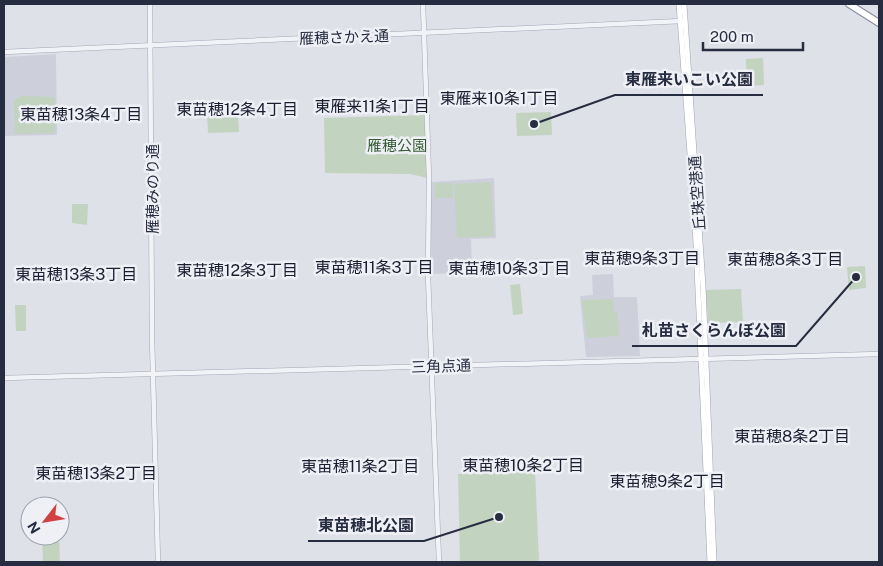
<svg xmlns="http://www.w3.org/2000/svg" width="883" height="566" viewBox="0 0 883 566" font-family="'Public Sans','Noto Sans JP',sans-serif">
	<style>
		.built { fill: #cdd0da }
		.green { fill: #c2d3c0 }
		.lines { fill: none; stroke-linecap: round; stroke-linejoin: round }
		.minor-casing { stroke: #a4a7b2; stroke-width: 5.5 }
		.major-casing { stroke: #9ea4b4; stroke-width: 6 }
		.highway-casing { stroke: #868c9f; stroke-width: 8 }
		.minor { stroke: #f2f3f7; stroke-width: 4.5 }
		.major { stroke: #fff; stroke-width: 5 }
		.highway { stroke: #fff; stroke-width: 6 }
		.labels { text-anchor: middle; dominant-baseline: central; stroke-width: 5; stroke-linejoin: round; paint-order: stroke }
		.street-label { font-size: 15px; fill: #272d40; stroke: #eef0f6 }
		.park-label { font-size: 15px; fill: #365c34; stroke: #eef0f6 }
		.neighbourhood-label { font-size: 16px; fill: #1a1e30; stroke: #eef0f6 }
		.leader { fill: none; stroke: #272d40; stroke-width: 2 }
		.callout-dot { fill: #272d40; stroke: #eef0f6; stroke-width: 2 }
		.callout-label { font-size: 16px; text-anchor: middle; font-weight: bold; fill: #272d40; stroke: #eef0f6; stroke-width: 5; stroke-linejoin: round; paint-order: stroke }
	</style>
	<rect width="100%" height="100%" fill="#dfe1e8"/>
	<!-- built -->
	<g class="built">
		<path d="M56,54L57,135L4,136L5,57Z"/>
		<path d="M494,178L496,238L471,239L472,273L431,274V182Z"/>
		<path d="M613,274L614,297H637L640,356L586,357L580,296L593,295L592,275Z"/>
	</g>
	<!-- green -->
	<g class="green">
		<path d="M763,58L764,85L747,86L746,59Z"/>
		<path d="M22,96L55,97V133L15,134L14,100Z"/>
		<path d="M551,112L552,135L517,136L516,113Z"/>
		<path d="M238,113L239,132L208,133L207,114Z"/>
		<path d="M426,115L428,178L410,174L325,173L324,118Z"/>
		<path d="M491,182L494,236L457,238L454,184Z"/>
		<rect x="435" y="183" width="18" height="15"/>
		<path d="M72,204H88L87,225L72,223Z"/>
		<path d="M865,266L866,288L849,290L847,267Z"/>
		<path d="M520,284L523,314L513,315L510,285Z"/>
		<path d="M741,289L743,322L708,323L706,290Z"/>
		<path d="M613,299L614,312H617L619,336L587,338L582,300Z"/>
		<path d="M15,305H26V331H16Z"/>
		<path d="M535,471L539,561L460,562L458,474Z"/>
		<path d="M42,536H59L60,562H43Z"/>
	</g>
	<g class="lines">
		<defs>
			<g id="minor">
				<path d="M150,4L152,338L158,562"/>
				<path d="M423,4L429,178L428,276L439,562"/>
				<path d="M4,52L682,21"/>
				<path d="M4,378L879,354"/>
			</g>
			<g id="major">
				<path d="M679,4L695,222L710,562"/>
				<path d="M684,4L703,286L714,562"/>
			</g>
			<path id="highway" d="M849,4L879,23"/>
		</defs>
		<!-- minor casing -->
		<use href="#minor" class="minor-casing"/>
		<!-- major casing -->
		<use href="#major" class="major-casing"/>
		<!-- highway casing -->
		<use href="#highway" class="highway-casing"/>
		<!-- minor -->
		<use href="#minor" class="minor"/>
		<!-- major -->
		<use href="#major" class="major"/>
		<!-- highway -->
		<use href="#highway" class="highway"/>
	</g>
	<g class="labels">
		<!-- street labels -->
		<g class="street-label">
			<text transform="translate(344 37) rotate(-2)">雁穂さかえ通</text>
			<text transform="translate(152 189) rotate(-90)">雁穂みのり通</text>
			<text transform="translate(697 193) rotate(-94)">丘珠空港通</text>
			<text transform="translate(441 366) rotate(-2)">三角点通</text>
		</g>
		<!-- park labels -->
		<g class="park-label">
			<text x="397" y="145">雁穂公園</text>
		</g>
		<!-- neighbourhood labels -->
		<g class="neighbourhood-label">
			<text x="499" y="98">東雁来10条1丁目</text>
			<text x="372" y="106">東雁来11条1丁目</text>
			<text x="237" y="109">東苗穂12条4丁目</text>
			<text x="81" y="114">東苗穂13条4丁目</text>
			<text x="642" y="258">東苗穂9条3丁目</text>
			<text x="785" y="259">東苗穂8条3丁目</text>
			<text x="374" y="267">東苗穂11条3丁目</text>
			<text x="509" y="268">東苗穂10条3丁目</text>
			<text x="237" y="270">東苗穂12条3丁目</text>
			<text x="76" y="274">東苗穂13条3丁目</text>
			<text x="792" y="436">東苗穂8条2丁目</text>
			<text x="523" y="465">東苗穂10条2丁目</text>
			<text x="360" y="466">東苗穂11条2丁目</text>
			<text x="96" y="473">東苗穂13条2丁目</text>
			<text x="667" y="481">東苗穂9条2丁目</text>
		</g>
	</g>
	<!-- callouts -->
	<path class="leader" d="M534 124L615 95H763M856 277L796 346H632M499 517L424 541H308"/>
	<g class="callout-dot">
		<circle cx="534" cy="124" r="5"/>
		<circle cx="856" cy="277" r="5"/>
		<circle cx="499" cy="517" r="5"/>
	</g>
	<g class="callout-label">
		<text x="689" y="85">東雁来いこい公園</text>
		<text x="714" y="336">札苗さくらんぼ公園</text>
		<text x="366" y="531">東苗穂北公園</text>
	</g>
	<!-- border -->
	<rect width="883" height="566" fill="none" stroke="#272d40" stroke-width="10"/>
	<!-- north arrow -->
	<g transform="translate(45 521) rotate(239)"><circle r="24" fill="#eef0f6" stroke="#9ea2ad"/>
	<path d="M0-4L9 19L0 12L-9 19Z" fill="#d04141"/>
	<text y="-8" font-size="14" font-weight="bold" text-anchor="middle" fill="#272d40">N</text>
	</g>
	<!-- scale -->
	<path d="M703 42v8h100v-8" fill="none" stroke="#272d40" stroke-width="2.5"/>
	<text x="710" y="42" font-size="15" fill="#272d40" stroke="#eef0f6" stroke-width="4" paint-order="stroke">200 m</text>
</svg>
